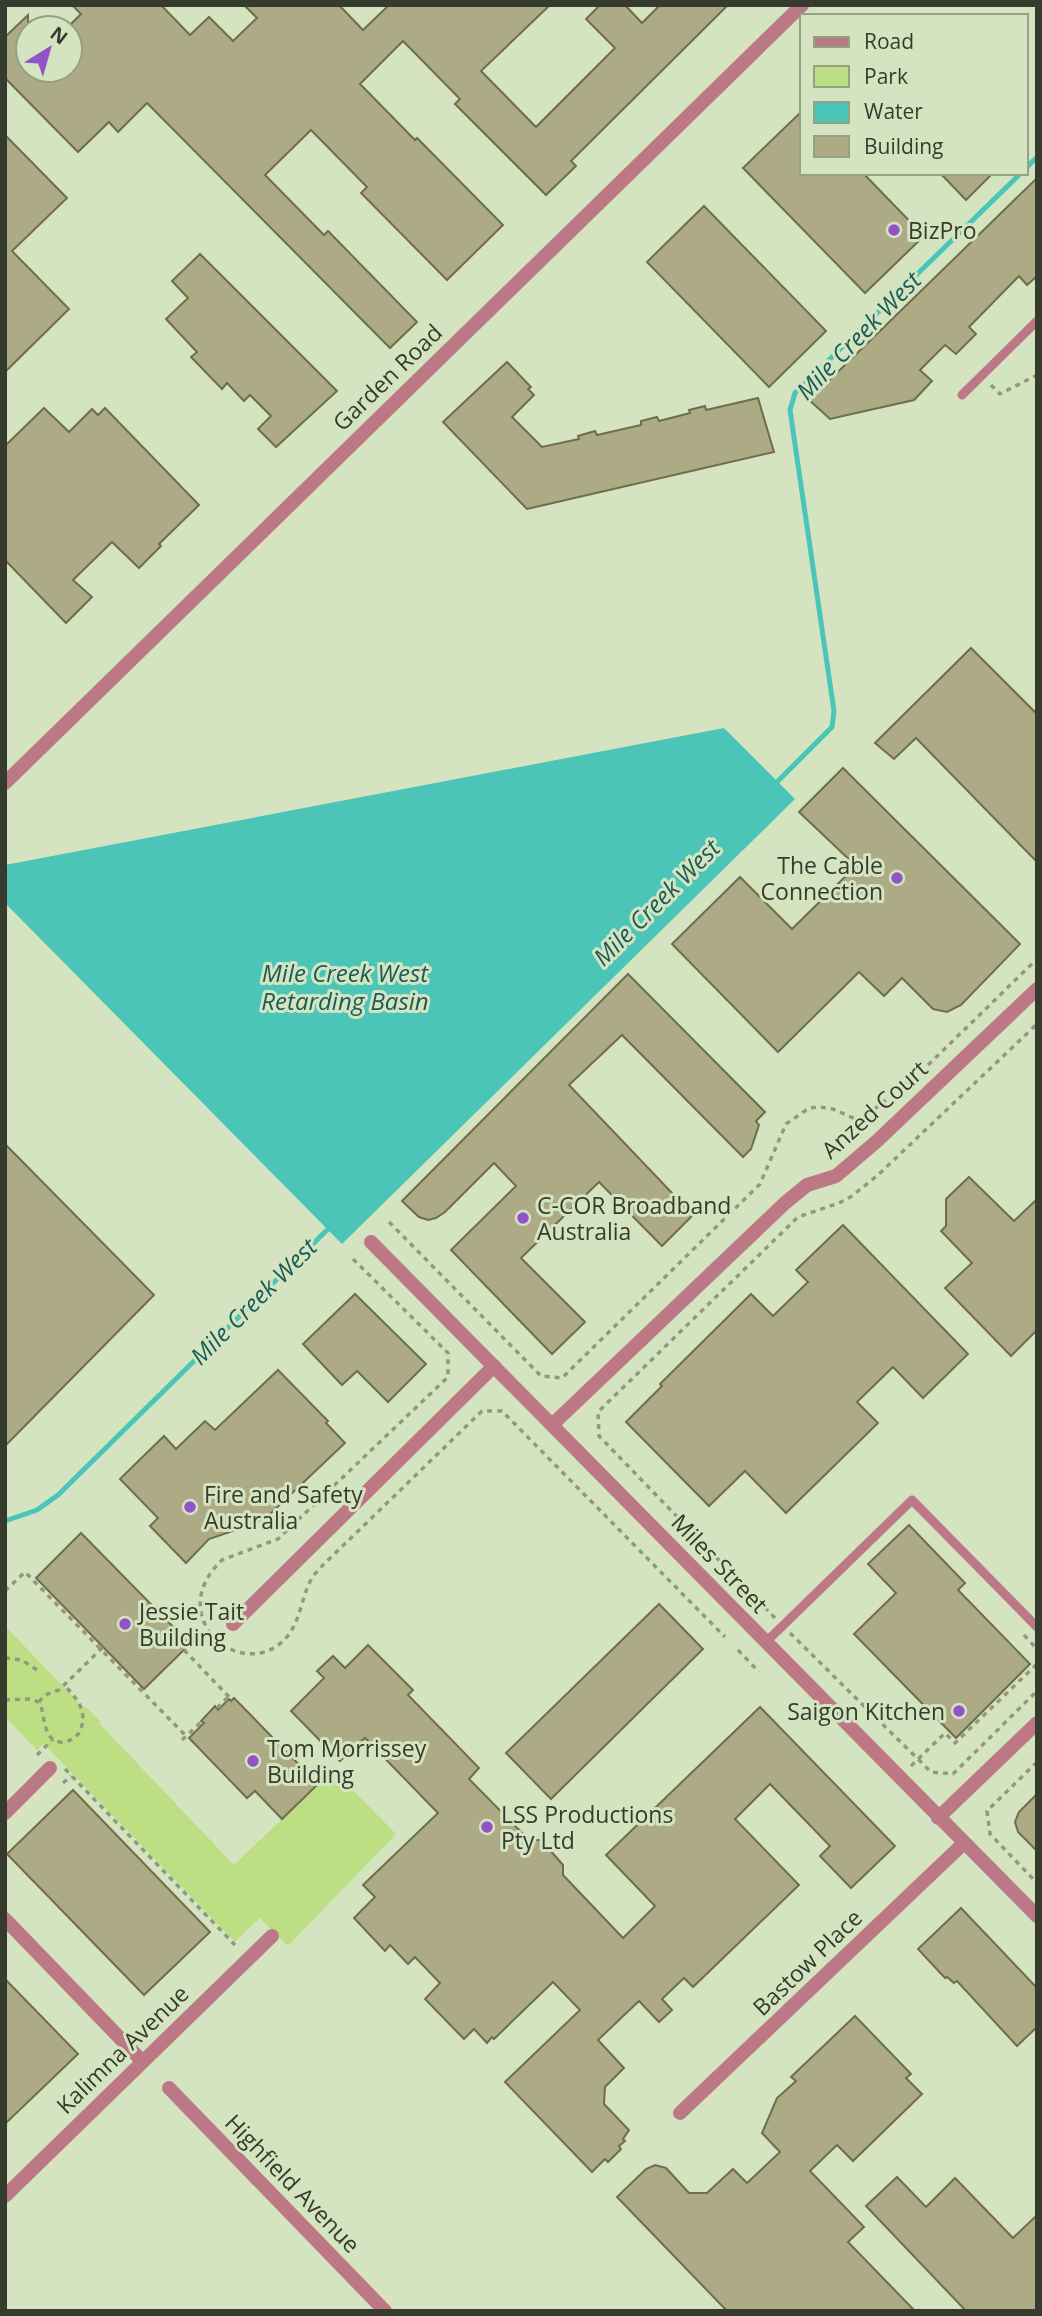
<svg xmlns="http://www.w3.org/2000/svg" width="1042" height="2316" viewBox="0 0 1042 2316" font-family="'Open Sans',sans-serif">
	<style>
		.green { fill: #bcdf84 }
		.water { fill: #4cc5b9 }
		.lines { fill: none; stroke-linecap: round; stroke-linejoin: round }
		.stream { stroke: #4cc5b9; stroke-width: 5 }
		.building { fill: #acab86; stroke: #6f6d4b; stroke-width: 2 }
		.path { stroke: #8f9a7f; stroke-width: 3.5; stroke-dasharray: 5 5; stroke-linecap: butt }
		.service { stroke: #bd7886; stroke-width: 9 }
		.minor { stroke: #bd7886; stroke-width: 14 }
		.poi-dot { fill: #9253c9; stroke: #d5e4c0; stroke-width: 2.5 }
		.labels { text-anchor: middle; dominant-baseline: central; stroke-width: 6; stroke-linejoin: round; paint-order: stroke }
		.poi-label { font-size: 23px; fill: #363c2d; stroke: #d5e4c0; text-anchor: start }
		.street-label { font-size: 23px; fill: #363c2d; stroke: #d5e4c0 }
		.water-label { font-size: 24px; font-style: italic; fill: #195c56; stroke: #d5e4c0 }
	</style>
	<rect width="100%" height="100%" fill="#d5e4c0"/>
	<!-- green -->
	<path class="green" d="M5,1626L84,1708L85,1706L101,1722L99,1723L234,1865L333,1770L396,1834L288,1946L260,1918L235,1942L44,1744L37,1750L5,1717Z"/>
	<!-- water -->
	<path class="water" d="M724,728L795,799L342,1244L5,903V865Z"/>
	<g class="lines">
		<!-- stream -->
		<g class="stream">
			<path d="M1026,168L1037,157"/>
			<path d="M774,785L832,727L834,711L790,410L795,393L1021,173"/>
			<path d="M5,1521L37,1510L58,1495L330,1227"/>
		</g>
	</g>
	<!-- building -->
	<g class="building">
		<path d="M72,5H161L190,35L209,17L233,41L257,18L244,5H339L363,30L389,5H550L481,71L536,127L615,48L586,19L600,5H625L642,23L660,5H728L571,161L576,166L546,195L455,104L460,99L403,41L360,84L415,140L417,138L503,225L447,280L361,193L367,187L311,130L265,175L324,235L328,231L417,322L390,348L147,103L118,132L109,122L78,152L5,78V37L28,15V70H70V25L81,14Z"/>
		<path d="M802,111V173H863L924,236L865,293L743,168Z"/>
		<path d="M5,135L67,198L12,251L69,309L5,372Z"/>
		<path d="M940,173H993L966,200Z"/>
		<path d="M1037,178V276L1027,285L1019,276L969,327L976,334L956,354L945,345L920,370L932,381L914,400L830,419L809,400Z"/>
		<path d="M704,206L826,331L769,387L647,262Z"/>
		<path d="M200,254L337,391L276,447L258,429L271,416L250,395L244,401L227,383L222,389L191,357L197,352L166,319L188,298L172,281Z"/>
		<path d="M507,362L531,387L528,389L534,395L512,417L542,447L579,439L578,436L595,431L597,435L641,425V421L657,417L659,421L690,413L689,410L705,406L706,410L758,398L774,452L527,509L443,422Z"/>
		<path d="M44,408L69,432L92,409L98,415L105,408L199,505L159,544L161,546L139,568L112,542L73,580L92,597L66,623L5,560V446Z"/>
		<path d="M971,648L1037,714V862L916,738L894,759L875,743Z"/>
		<path d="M843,768L1020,944L961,1005L947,1012L933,1009L902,978L884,996L859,972L778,1052L672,944L740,877L792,929L856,866L799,812Z"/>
		<path d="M628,974L765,1112L756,1121L759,1125L751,1149L743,1157L622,1035L569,1085L693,1215L662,1246L599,1182L521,1258L585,1322L552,1354L451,1250L516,1186L494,1163L445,1212L436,1218L428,1220L419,1217L402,1201Z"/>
		<path d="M5,1144L154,1295L5,1446Z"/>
		<path d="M969,1177L1014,1221L1037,1199V1330L1011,1356L945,1288L972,1263L941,1231L946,1226V1199Z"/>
		<path d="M843,1225L968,1354L923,1398L893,1367L857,1402L878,1423L786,1513L745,1471L709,1506L626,1422L662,1386L660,1384L751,1294L773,1316L808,1282L796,1270Z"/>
		<path d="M355,1294L426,1364L388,1402L357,1371L342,1385L303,1344Z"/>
		<path d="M278,1370L328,1421L326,1423L345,1443L266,1518L250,1524L245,1519L233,1531L209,1539L186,1563L150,1526L158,1518L120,1479L164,1436L176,1449L205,1421L215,1430Z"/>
		<path d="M909,1525L965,1583L958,1590L1030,1664L956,1738L854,1634L896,1593L868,1564Z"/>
		<path d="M81,1533L190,1644L144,1689L36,1578Z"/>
		<path d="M659,1604L703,1649L551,1799L506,1753Z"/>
		<path d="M368,1645L413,1690L408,1695L479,1768L469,1779L529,1840H540L549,1849L563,1865V1875L623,1938L655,1906L606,1855L760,1707L895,1846L851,1888L820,1856L830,1846L770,1784L735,1819L799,1885L693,1987L684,1978L662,1999L672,2010L659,2022L639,2001L598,2040L624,2068L605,2087L604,2104L629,2130L623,2139L625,2141L619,2146L621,2149L608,2162L605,2159L592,2172L505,2082L580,2010L553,1982L494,2039L492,2037L487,2043L474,2029L464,2039L425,1999L440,1983L415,1957L408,1964L390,1945L385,1951L354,1918L375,1897L363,1885L438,1813L365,1738L340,1761L291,1711L324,1678L317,1671L333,1656L345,1668Z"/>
		<path d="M234,1698L318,1784L282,1819L255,1791L247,1798L189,1738L204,1723L201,1721L215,1706L218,1710L229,1699L231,1701Z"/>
		<path d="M73,1790L210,1932L144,1995L7,1854Z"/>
		<path d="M1037,1794V1851L1018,1832L1015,1822L1019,1812Z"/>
		<path d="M961,1908L1037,1988V2027L1017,2046L957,1981L954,1983L947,1977L945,1978L918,1949Z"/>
		<path d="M5,1979L78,2054L5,2124Z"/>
		<path d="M855,2016L911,2074L906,2078L922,2094L853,2161L837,2145L810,2171L864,2227L848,2242L915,2311H727L617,2197L646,2169L655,2165L666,2168L689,2193H707L733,2169L747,2183L780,2152L762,2133L777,2098L796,2081L791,2077Z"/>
		<path d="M897,2177L926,2207L955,2178L1013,2238L1037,2215V2311H966L866,2206Z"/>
	</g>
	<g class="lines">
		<!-- path -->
		<g class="path">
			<path d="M991,385L1000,394L1037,375"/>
			<path d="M389,1222L541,1376L562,1378L760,1184L786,1124L809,1108L820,1107L833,1109L860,1121L925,1068L1037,959"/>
			<path d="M353,1259L448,1353V1377L278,1539L222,1560C163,1616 238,1681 282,1642C301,1625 300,1599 312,1578C314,1574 319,1570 322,1566L482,1411H502L725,1637"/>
			<path d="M5,1591L25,1572L186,1736"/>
			<path d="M775,1618L599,1436L598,1412L798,1217L839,1203L852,1196L878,1175L1037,1024"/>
			<path d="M790,1633L931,1772L953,1774L1037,1691"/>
			<path d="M1024,1635L1037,1649"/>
			<path d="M184,1650L232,1700"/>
			<path d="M738,1650L759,1672"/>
			<path d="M5,1658L22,1660L37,1670"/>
			<path d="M5,1700L29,1699L39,1702C46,1713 41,1739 60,1742C69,1743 75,1738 80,1732C88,1710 78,1700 64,1685"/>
			<path d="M39,1702L45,1695L59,1690L103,1647"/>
			<path d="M217,1708L229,1696"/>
			<path d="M182,1740L202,1721"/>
			<path d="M37,1755L53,1739"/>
			<path d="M1037,1762L987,1811L990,1834L1037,1883"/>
			<path d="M911,1766L945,1733L955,1743L1037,1664"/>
			<path d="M65,1769L235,1945"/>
			<path d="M63,1783L71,1776"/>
		</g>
		<!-- service -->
		<g class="service">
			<path d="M962,395L1037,321"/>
			<path d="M766,1642L912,1500L1037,1627"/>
		</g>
		<!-- minor -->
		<g class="minor">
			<path d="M5,783L802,5"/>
			<path d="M371,1242L1037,1916"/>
			<path d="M552,1425L785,1203L807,1185L836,1176L877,1141L1037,989"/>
			<path d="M233,1624L494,1366"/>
			<path d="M5,1813L50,1768"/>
			<path d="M938,1818L1037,1723"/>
			<path d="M5,1919L142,2061"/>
			<path d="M169,2088L385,2311"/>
			<path d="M680,2113L964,1843"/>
			<path d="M5,2196L272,1936"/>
		</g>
	</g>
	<!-- markers -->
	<g class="poi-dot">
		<circle cx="894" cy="230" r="7"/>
		<circle cx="897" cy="878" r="7"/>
		<circle cx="523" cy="1218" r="7"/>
		<circle cx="190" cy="1507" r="7"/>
		<circle cx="125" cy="1624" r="7"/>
		<circle cx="959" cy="1711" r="7"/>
		<circle cx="253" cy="1761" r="7"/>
		<circle cx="487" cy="1827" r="7"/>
	</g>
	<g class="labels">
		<!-- poi labels -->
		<g class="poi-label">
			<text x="908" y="230">BizPro</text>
			<text x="883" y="865" text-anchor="end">The Cable<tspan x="883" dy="26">Connection</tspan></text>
			<text x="537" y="1205">C-COR Broadband<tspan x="537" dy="26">Australia</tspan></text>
			<text x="204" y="1494">Fire and Safety<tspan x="204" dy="26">Australia</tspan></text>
			<text x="139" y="1611">Jessie Tait<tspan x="139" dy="26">Building</tspan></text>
			<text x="945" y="1711" text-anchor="end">Saigon Kitchen</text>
			<text x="267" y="1748">Tom Morrissey<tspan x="267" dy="26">Building</tspan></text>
			<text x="501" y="1814">LSS Productions<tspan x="501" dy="26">Pty Ltd</tspan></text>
		</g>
		<!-- street labels -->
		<g class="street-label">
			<text transform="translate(387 377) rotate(-44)">Garden Road</text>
			<text transform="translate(874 1109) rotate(-42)">Anzed Court</text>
			<text transform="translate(720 1563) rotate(46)">Miles Street</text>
			<text transform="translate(807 1962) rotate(-44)">Bastow Place</text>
			<text transform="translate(122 2049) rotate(-44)">Kalimna Avenue</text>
			<text transform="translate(293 2183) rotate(46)">Highfield Avenue</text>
		</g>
		<!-- water labels -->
		<g class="water-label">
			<text transform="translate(858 335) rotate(-46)">Mile Creek West</text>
			<text transform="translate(656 902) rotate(-45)">Mile Creek West</text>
			<text x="345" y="972">Mile Creek West<tspan x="345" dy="28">Retarding Basin</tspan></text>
			<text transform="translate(253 1301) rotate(-45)">Mile Creek West</text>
		</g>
	</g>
	<!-- border -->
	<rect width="1042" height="2316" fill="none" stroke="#363c2d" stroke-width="14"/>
	<!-- legend -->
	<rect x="800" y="14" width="228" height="161" fill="#d5e4c0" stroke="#95a185" stroke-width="2"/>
	<rect x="814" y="37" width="35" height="10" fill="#bd7886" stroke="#95a185" stroke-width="2"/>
	<text x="864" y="49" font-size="21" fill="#363c2d">Road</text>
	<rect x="814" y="66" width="35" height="21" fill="#bcdf84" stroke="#95a185" stroke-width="2"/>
	<text x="864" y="84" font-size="21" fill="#363c2d">Park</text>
	<rect x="814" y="102" width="35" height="21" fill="#4cc5b9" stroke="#95a185" stroke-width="2"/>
	<text x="864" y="119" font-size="21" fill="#363c2d">Water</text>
	<rect x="814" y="136" width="35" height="21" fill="#acab86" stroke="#95a185" stroke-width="2"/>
	<text x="864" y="154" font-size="21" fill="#363c2d">Building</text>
	<!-- north arrow -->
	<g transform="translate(49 49) rotate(37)"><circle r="33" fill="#d5e4c0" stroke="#95a185" stroke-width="2"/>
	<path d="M0-5L12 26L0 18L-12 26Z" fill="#9253c9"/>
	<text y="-10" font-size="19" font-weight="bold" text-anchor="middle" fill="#363c2d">N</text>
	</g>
</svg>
